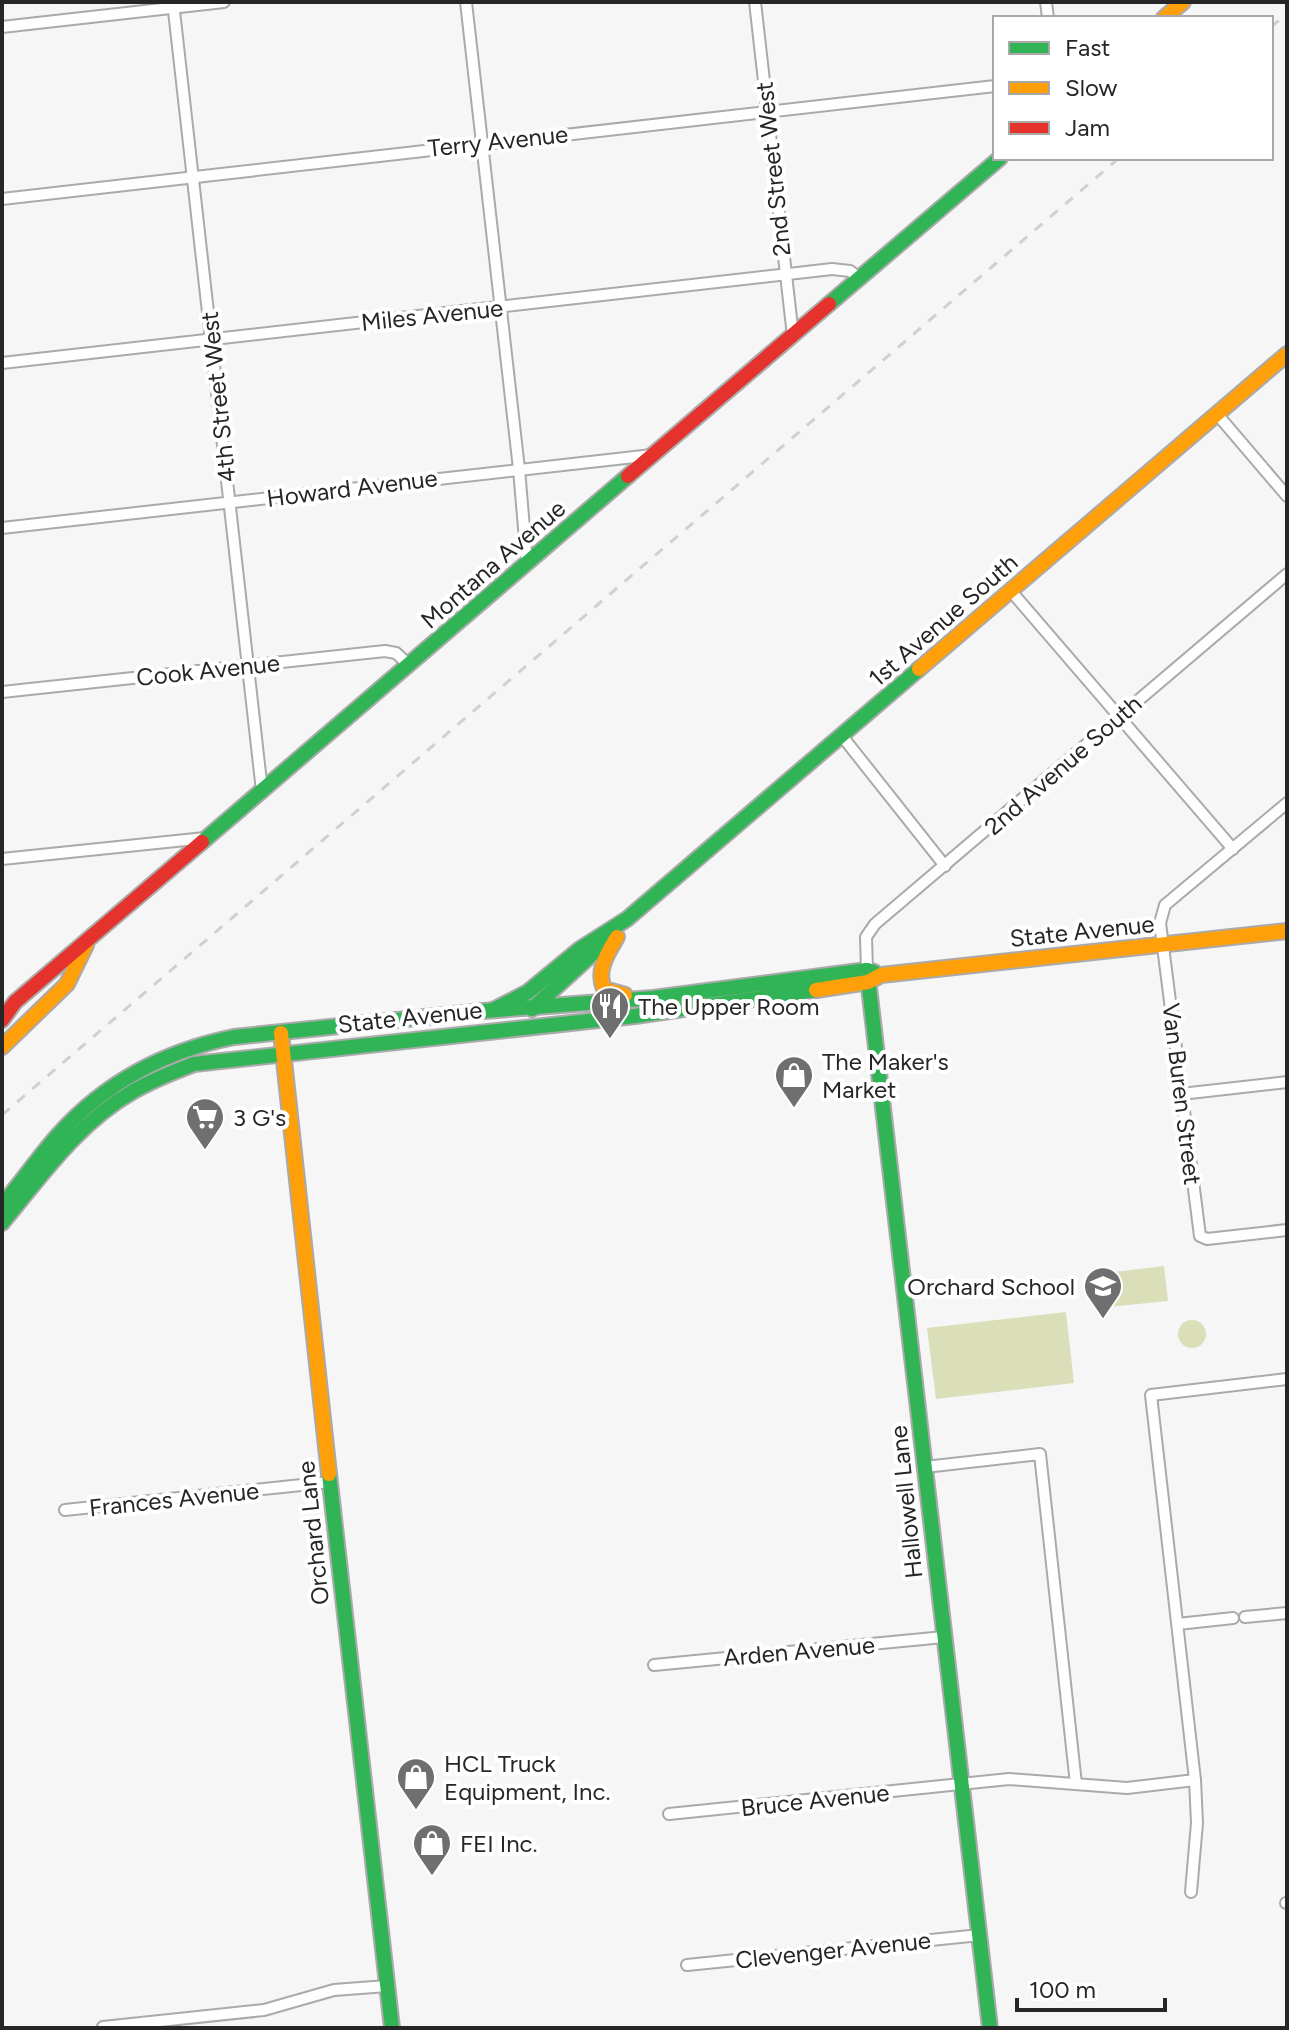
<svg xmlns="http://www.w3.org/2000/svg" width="1289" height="2030" viewBox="0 0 1289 2030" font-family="Figtree,sans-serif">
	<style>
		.green { fill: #dadfba }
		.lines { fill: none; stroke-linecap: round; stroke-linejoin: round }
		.street-casing { stroke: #aaa; stroke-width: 14 }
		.fast-casing { stroke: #aaa; stroke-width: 18 }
		.slow-casing { stroke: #aaa; stroke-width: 18 }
		.jam-casing { stroke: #aaa; stroke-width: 18 }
		.street { stroke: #fefefe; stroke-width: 10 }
		.fast { stroke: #30b455; stroke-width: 14 }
		.slow { stroke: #ff9f0a; stroke-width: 14 }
		.jam { stroke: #e5322d; stroke-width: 14 }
		.rail { stroke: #d0d0d1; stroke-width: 3; stroke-dasharray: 10 10; stroke-linecap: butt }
		.labels { text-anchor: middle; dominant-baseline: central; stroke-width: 8; stroke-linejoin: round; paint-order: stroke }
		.street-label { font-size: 24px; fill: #272627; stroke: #fff }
		.poi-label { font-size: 24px; fill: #272627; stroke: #fff; text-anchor: start }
	</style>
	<rect width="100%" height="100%" fill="#f6f6f6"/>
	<!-- green -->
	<g class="green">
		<path d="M1164,1266L1168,1301L1108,1307L1105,1273Z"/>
		<path d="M1066,1312L1074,1383L936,1399L927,1328Z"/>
		<circle cx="1192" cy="1334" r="14"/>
	</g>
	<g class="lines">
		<defs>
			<g id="street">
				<path d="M173,2L262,791"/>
				<path d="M466,2L519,469L527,564"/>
				<path d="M755,2L793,336"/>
				<path d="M1046,2L1048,18"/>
				<path d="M2,27L224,2"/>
				<path d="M2,199L995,86"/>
				<path d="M2,363L832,269L850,271L860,279"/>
				<path d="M1217,414L1287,496"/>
				<path d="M2,528L652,455"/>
				<path d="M1011,591L1233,849"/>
				<path d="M2,692L385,651L396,653L409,665"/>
				<path d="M842,736L945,866"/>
				<path d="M1287,803L1165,905L1160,923L1200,1236L1207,1239L1287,1230"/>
				<path d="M2,859L205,838"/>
				<path d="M867,970L866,937L875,924L1287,574"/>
				<path d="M1181,1094L1287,1082"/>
				<path d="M925,1467L1040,1454L1076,1784"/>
				<path d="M65,1510L330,1482"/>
				<path d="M1245,1617L1287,1613"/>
				<path d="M1178,1624L1233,1618"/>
				<path d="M654,1665L944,1637"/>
				<path d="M669,1814L1009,1779L1127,1788L1195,1780"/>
				<path d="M1191,1892L1197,1823L1195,1780L1151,1395L1287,1379"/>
				<path d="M1286,1903H1287"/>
				<path d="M687,1965L980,1935"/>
				<path d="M103,2027L264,2010L334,1990L387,1986"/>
			</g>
			<g id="fast">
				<path d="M829,304L1000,158"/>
				<path d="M202,842L628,476"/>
				<path d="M867,970L990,2028"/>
				<path d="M532,1009L614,934"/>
				<path d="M493,1010L528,992L580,949L627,919L919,669"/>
				<path d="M2,1205C22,1182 39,1156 60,1133C107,1081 165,1051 234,1037L483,1011L653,998L867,970L874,972"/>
				<path d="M2,1223C41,1176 78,1123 132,1092C152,1080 173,1072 194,1064L635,1016L816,990"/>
				<path d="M329,1474L392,2028"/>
			</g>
			<g id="slow">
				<path d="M1164,18L1183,2"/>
				<path d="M919,669L1287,354"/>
				<path d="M617,937C607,954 596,970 604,989L625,995"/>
				<path d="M816,990L868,982L881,975L1287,931"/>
				<path d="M281,1033L329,1474"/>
				<path d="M2,1047L67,984L86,945"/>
			</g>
			<g id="jam">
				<path d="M628,476L829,304"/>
				<path d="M2,1020L15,1002L202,842"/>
			</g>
		</defs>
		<!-- street casing -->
		<use href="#street" class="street-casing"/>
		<!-- fast casing -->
		<use href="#fast" class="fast-casing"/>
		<!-- slow casing -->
		<use href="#slow" class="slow-casing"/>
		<!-- jam casing -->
		<use href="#jam" class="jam-casing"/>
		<!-- street -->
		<use href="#street" class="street"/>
		<!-- fast -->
		<use href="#fast" class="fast"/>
		<!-- slow -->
		<use href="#slow" class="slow"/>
		<!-- jam -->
		<use href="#jam" class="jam"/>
		<!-- rail -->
		<g class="rail">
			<path d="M1271,27L1287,14"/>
			<path d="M2,1115L1119,158"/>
		</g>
	</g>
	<!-- icons -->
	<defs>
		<symbol id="restaurant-pin" viewBox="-11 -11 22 30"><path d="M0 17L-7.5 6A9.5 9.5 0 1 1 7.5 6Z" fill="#6f6f6f" stroke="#fff"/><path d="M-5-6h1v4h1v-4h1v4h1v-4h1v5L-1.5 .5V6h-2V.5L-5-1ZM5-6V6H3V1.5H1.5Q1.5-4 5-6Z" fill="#fff"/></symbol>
		<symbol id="shop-pin" viewBox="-11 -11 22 30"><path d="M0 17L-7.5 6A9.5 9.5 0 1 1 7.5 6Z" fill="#6f6f6f" stroke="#fff"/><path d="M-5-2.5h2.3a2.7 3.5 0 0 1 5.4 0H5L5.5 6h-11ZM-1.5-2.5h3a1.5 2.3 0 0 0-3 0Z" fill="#fff"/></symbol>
		<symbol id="supermarket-pin" viewBox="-11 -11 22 30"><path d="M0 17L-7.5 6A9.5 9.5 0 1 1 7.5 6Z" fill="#6f6f6f" stroke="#fff"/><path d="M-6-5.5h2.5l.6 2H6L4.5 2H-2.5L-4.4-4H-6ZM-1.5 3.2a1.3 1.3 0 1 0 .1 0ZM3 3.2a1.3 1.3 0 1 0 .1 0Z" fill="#fff"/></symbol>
		<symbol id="school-pin" viewBox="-11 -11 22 30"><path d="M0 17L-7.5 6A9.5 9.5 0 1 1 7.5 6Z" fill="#6f6f6f" stroke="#fff"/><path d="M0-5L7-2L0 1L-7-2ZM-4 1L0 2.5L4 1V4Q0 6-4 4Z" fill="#fff"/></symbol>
	</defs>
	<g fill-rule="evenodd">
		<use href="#restaurant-pin" x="588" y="984" width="44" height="60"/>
		<use href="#shop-pin" x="772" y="1053" width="44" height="60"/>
		<use href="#supermarket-pin" x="183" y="1095" width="44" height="60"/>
		<use href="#school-pin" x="1081" y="1264" width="44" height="60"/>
		<use href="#shop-pin" x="394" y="1755" width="44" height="60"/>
		<use href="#shop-pin" x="410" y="1821" width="44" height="60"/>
	</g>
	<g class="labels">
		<!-- street labels -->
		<g class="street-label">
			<text transform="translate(498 141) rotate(-6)">Terry Avenue</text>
			<text transform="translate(773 169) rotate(-96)">2nd Street West</text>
			<text transform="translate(432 315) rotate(-6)">Miles Avenue</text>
			<text transform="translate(218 397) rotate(-96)">4th Street West</text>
			<text transform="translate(352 488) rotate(-7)">Howard Avenue</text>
			<text transform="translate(493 564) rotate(-41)">Montana Avenue</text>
			<text transform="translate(943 620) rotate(-41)">1st Avenue South</text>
			<text transform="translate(208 670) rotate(-6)">Cook Avenue</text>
			<text transform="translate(1063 765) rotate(-41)">2nd Avenue South</text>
			<text transform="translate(1082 931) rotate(-6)">State Avenue</text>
			<text transform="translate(410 1017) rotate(-6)">State Avenue</text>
			<text transform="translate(1182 1094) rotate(83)">Van Buren Street</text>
			<text transform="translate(174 1499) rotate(-6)">Frances Avenue</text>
			<text transform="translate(906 1502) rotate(-96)">Hallowell Lane</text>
			<text transform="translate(313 1533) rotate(-96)">Orchard Lane</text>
			<text transform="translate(799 1651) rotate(-5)">Arden Avenue</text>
			<text transform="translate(815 1800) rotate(-6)">Bruce Avenue</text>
			<text transform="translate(833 1950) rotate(-6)">Clevenger Avenue</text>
		</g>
		<!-- poi labels -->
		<g class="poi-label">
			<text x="638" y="1006">The Upper Room</text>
			<text x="822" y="1061">The Maker's<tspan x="822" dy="28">Market</tspan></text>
			<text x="233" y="1117">3 G's</text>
			<text x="1075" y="1286" text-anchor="end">Orchard School</text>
			<text x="444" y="1763">HCL Truck<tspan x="444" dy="28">Equipment, Inc.</tspan></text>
			<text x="460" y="1843">FEI Inc.</text>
		</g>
	</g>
	<!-- border -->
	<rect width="1289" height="2030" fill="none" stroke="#272627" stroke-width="8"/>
	<!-- legend -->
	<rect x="993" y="16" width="280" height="144" fill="#ffffff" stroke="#a9a8a9" stroke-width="2"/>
	<rect x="1009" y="42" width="40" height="12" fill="#30b455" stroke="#a9a8a9" stroke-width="2"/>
	<text x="1065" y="56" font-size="24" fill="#272627">Fast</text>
	<rect x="1009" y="82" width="40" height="12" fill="#ff9f0a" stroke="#a9a8a9" stroke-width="2"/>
	<text x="1065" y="96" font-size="24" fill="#272627">Slow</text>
	<rect x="1009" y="122" width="40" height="12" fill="#e5322d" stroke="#a9a8a9" stroke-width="2"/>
	<text x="1065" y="136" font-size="24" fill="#272627">Jam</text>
	<!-- scale -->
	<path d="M1017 1998v12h148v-12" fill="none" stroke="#272627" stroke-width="4"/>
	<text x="1029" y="1998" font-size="24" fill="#272627" stroke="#ffffff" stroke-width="6" paint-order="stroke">100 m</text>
</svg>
